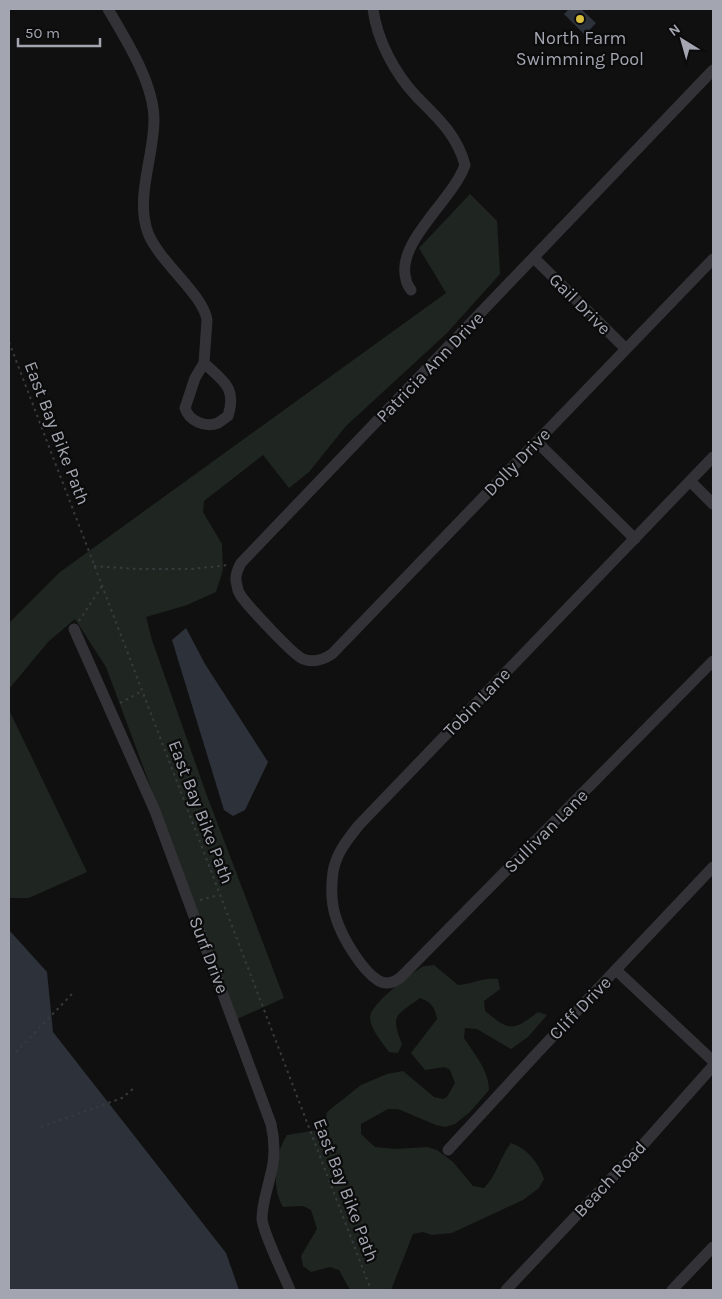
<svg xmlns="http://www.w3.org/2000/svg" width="722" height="1299" viewBox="0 0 722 1299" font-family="Karla,sans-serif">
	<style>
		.green { fill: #1f2520 }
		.water { fill: #2d323a }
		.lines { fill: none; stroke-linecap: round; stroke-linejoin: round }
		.path { stroke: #393a3e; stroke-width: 2; stroke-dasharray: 2.5 4; stroke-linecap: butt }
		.minor { stroke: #333337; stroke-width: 11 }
		.poi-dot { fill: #d9bd3f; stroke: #0b0b0c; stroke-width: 2 }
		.labels { text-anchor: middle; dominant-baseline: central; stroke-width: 4.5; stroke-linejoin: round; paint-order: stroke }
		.poi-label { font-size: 18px; fill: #a3a5b0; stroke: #0b0b0c }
		.street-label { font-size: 18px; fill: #a3a5b0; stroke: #0b0b0c }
	</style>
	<rect width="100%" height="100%" fill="#101011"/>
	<!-- green -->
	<g class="green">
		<path d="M470,194L497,221L500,274L447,333L346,426L309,472L289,488L263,455L204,501L203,512L222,544L223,570L216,592L187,605L146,617L152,640L206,793L284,998L237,1019L106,667L75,619L48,642L9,689V623L60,572L446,293L419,248Z"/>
		<path d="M9,710L87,872L29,898H9Z"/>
		<path d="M434,965L458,985C472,984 484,977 498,979L500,989L484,1001L485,1011C510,1031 512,1032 538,1012L547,1015L528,1037L511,1049L477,1029L465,1028L464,1038C474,1054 489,1070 489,1090L470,1112L455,1124L445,1127L436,1125L398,1109H388L361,1124V1134L375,1147L396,1149L427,1147L437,1150L453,1162L473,1186L484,1188C497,1175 500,1157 511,1143C528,1149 538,1162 544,1179L539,1188L523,1200L452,1233L432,1235L423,1232L413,1234L391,1290H350L339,1270L330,1267L311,1272L303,1266L301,1256L317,1229L311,1210L303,1206L283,1207C271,1187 275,1153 287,1135L318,1130L325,1121L327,1112L361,1085L387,1074L403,1071L434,1097L443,1099L447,1097L455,1083L450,1070L445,1067L425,1070L411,1053L437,1019C435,1007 431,1002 420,998C396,1016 390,1014 402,1044L398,1053L389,1052C382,1042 371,1030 370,1018C370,1004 410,974 422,967C426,965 430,966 434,965Z"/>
	</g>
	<!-- water -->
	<g class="water">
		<path d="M569,9H581L596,23L585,35L564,14Z"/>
		<path d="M186,628L205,664L268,762L245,810L233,816L224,810L172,640Z"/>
		<path d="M9,930L47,972L53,1032L226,1253L239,1290H9Z"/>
	</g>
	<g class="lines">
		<!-- path -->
		<g class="path">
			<path d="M9,342L371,1290"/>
			<path d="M94,566L136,569H191L229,565"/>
			<path d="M79,621L102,586"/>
			<path d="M120,703L142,691"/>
			<path d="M200,900L219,895"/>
			<path d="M16,1052L74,992"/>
			<path d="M41,1127L122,1098L134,1088"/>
		</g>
		<!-- minor -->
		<g class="minor">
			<path d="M108,9C126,40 154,83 154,120C154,156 135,198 148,233C160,263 203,294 207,320L204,363L195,378L185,408C189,421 205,428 218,423C221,421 225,418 228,416C237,387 223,381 204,363"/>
			<path d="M373,9C377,40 395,74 417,97C438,118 457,135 465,165C453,200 395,243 406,279C406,283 409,287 411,290"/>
			<path d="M713,70L241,563C237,570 234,577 237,585C237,588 239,593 241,596C248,606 293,655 303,659C313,663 323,660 332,654L713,259"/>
			<path d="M534,258L626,349"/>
			<path d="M537,442L635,539"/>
			<path d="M713,457L359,825C348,839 336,853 333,872C331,887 331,903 336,918C342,937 362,971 379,981C387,985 395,982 401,977L713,661"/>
			<path d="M690,481L713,504"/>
			<path d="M74,629L155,811L271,1124C275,1141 275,1160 270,1177C267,1191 262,1204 262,1219C263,1233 284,1275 290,1290"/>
			<path d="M616,970L713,1061"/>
			<path d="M448,1150L539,1051L713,867"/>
			<path d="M506,1290L641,1147L713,1066"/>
			<path d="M672,1290L713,1247"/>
		</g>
	</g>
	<!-- markers -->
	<circle class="poi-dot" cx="580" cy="19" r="5"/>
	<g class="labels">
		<!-- poi labels -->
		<g class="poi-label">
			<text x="580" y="38">North Farm<tspan x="580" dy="21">Swimming Pool</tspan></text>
		</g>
		<!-- street labels -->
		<g class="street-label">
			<text transform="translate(580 304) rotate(45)">Gail Drive</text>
			<text transform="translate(430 367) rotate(-46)">Patricia Ann Drive</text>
			<text transform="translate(57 433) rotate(69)">East Bay Bike Path</text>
			<text transform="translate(517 462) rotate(-46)">Dolly Drive</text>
			<text transform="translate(477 702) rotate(-46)">Tobin Lane</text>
			<text transform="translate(201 812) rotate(69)">East Bay Bike Path</text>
			<text transform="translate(546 831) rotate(-45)">Sullivan Lane</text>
			<text transform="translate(209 955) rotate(69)">Surf Drive</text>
			<text transform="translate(580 1008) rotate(-46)">Cliff Drive</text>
			<text transform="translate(610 1179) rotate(-47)">Beach Road</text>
			<text transform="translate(346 1190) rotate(69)">East Bay Bike Path</text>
		</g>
	</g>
	<!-- border -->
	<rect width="722" height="1299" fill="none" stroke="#a3a5b0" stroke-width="20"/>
	<!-- north arrow -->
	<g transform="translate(682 40) rotate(323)" stroke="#0b0b0c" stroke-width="4" paint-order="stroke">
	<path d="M0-4L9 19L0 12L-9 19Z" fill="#a3a5b0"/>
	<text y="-8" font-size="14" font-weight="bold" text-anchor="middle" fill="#a3a5b0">N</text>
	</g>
	<!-- scale -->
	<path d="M18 38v8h82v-8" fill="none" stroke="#a3a5b0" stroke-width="2.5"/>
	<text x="25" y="38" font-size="15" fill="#a3a5b0" stroke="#0b0b0c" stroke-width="4" paint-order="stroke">50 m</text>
</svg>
